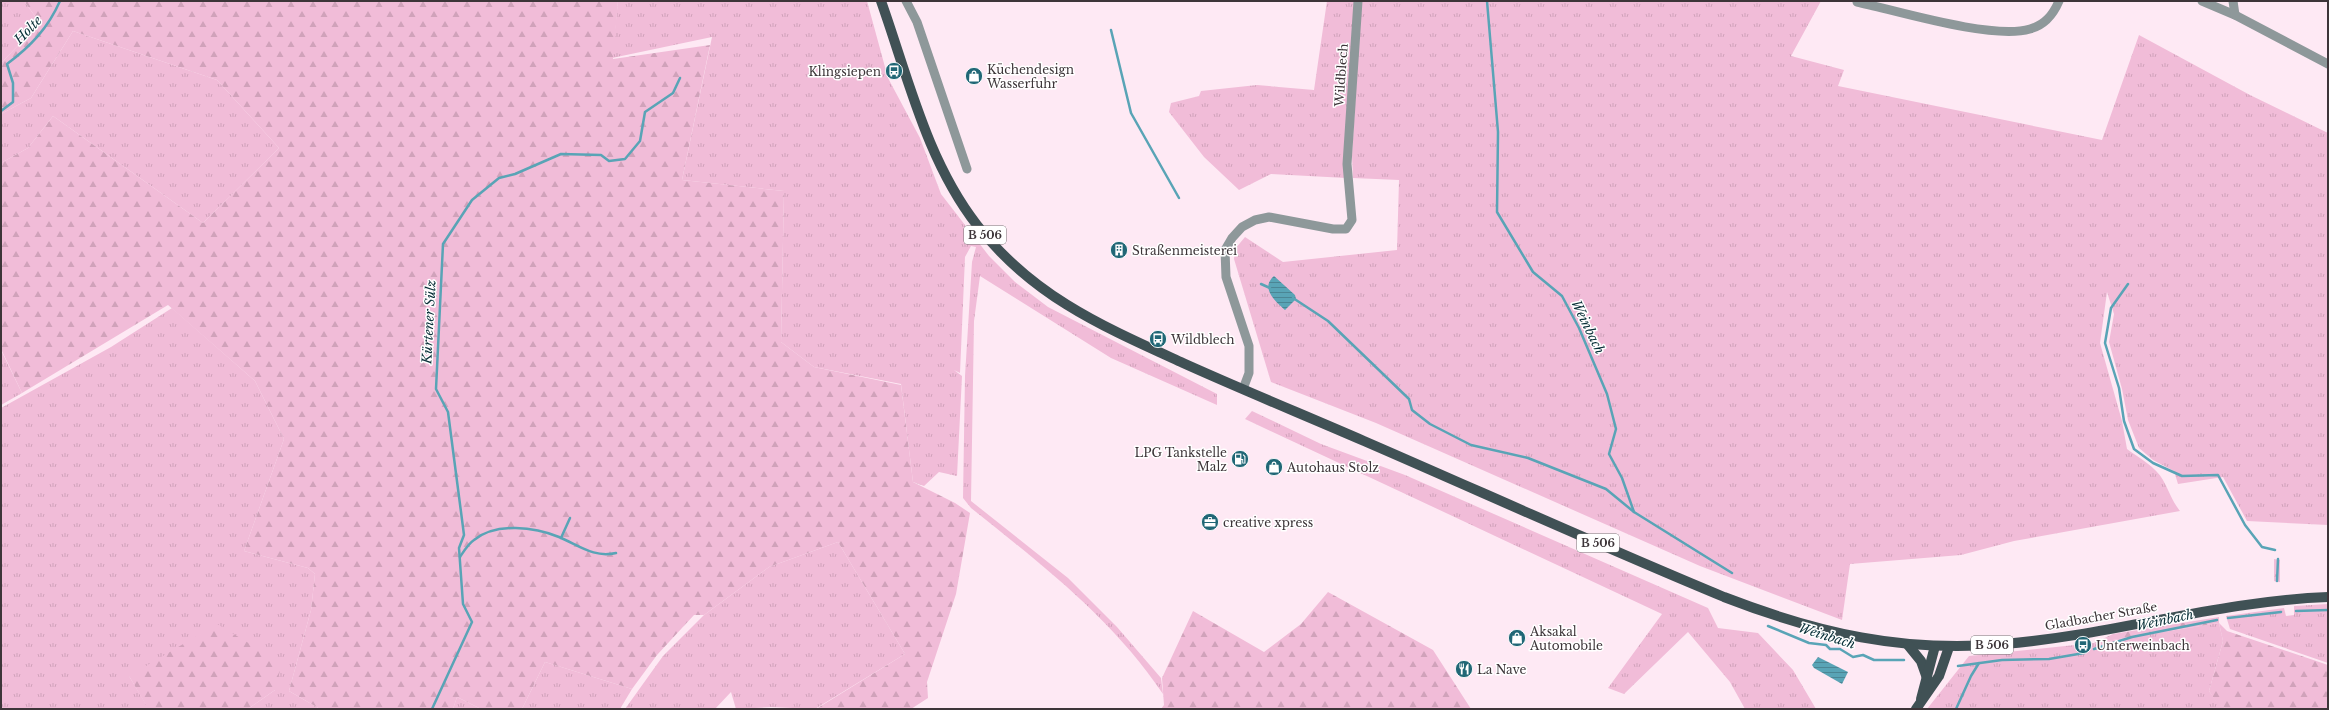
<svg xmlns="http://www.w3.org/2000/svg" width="2329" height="710" viewBox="0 0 2329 710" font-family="'Libre Baskerville',serif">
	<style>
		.grass { fill: url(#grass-tufts) }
		.forest { fill: url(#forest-firs) }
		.water { fill: url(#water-rules) }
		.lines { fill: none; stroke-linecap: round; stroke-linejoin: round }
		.stream { stroke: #59a4b6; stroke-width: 2.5 }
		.minor { stroke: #8e989a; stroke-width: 9 }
		.major { stroke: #405155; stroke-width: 10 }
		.labels { text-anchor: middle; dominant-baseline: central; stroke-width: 3; stroke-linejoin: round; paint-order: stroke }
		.shield { fill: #fff; stroke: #777274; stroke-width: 1 }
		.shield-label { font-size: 11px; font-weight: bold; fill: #3d3539 }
		.poi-label { font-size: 12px; fill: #3d3539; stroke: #fff; text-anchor: start }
		.street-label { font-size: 12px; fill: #3d3539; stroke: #fff }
		.water-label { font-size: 13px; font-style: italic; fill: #092f38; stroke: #fff }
	</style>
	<defs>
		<pattern id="grass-tufts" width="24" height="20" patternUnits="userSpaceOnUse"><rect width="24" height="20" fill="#f1bcd8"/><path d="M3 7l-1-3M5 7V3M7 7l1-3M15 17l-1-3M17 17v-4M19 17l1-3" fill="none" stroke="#d0a2ba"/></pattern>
		<pattern id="forest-firs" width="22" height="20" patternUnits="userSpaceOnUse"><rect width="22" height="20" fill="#f1bcd8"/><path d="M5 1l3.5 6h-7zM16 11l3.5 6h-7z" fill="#d0a2ba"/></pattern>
		<pattern id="water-rules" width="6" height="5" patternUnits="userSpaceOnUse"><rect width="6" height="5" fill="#59a4b6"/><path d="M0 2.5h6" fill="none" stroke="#4b8695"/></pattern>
	</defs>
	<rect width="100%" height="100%" fill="#fee9f4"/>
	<!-- grass -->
	<g class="grass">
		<path d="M1,1H24L40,23L1,63Z"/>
		<path d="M618,1H867L888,78L920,138L941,194L989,256L1015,282L1048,307L1217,394V405L1111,358L980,276L974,321L971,501L1068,578L1117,627L1161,678L1163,694C1112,618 1041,564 971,508L963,498L965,376L972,262L976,247L971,246L965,257L960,373L954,370L962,376L957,476L939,472L924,486L913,482L901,384L814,367L781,342L784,191L682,180L712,37L612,58Z"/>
		<path d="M1327,1H1354L1346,178L1271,174L1239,190L1204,157L1169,112L1171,103L1199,96L1201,91L1257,85L1314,90Z"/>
		<path d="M1361,1H1821L1791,56L1844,70L1838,86L2102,140L2139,35L2250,95L2328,133V525L2247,521L2223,477L2178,484L2174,471L2153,460L2139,448L2128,420L2122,389L2109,342L2114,314L2107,292L2100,343L2122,421L2127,449C2139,458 2156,467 2163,480C2169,491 2172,501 2180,511L2014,541L1961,555L1850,564L1842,620L1700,566L1376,423L1271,382L1234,259L1235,249L1245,237L1283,262L1397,250L1399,180L1353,178L1352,156Z"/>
		<path d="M73,31L217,80L279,148L203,223L53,116L28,148L1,163V114L31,98Z"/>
		<path d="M172,308L255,381L284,439L244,551L308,568L315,574L311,610L289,691L320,709H248L275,690L129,676L147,706L142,709H1V408L111,347Z"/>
		<path d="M1,350L22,393L1,405Z"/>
		<path d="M1252,411L1321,444L1405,475L1708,608L1718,628L1758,633L1793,670L1816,709H1745L1730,682L1688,632L1624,694L1608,688L1662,614L1245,419Z"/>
		<path d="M838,542L905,654L815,709L771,707L736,709L731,692L715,709H625L663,656L704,615L769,567Z"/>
		<path d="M2274,559L2280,560V582H2277L2274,581Z"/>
		<path d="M2328,604V663L2230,629L2226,616L2284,608L2286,616L2294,615V606Z"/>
		<path d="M2219,623L2223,641L2209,691L2217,702L2227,709H1927L1969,656L2094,643Z"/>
		<path d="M545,662L632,689L620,709H522Z"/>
		<path d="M457,697L481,709H453Z"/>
	</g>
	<!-- forest -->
	<g class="forest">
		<path d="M24,1H618L613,59L710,45L682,180L784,191L781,342L814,367L901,385L913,482L955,503L970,513L956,594L927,682L928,698L911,709H816L905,654L838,542L769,567L704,615H694L657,655L632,689L545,662L522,709H481L457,697L453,709H320L289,691L311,610L315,574L308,568L244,551L284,439L255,381L168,305L22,393L1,349V163L28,148L53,116L203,223L279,148L217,80L73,31L31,98L1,114V63L40,23Z"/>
		<path d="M1328,592L1433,650L1471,709H1161L1164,705L1162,678L1193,611L1264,652L1301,624Z"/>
		<path d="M2219,617V623L2227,631L2328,665V709H2227L2217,703L2209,691L2223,641L2219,623L2094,643L2113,634Z"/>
		<path d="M217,624L282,663L275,690L248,709H142L146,705L129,676Z"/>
	</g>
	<!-- water -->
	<g class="water">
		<path d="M1274,276L1295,295L1296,299L1285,310C1275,301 1260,288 1274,276Z"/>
		<path d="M1818,657L1848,672L1842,684L1814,668L1812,665Z"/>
	</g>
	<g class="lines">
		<!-- stream -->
		<g class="stream">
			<path d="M1487,1L1498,132L1497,212L1533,272L1562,296L1579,328L1607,394L1616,429L1609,454L1622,478L1634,512L1732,573"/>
			<path d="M1111,30L1131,113L1179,198"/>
			<path d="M1,111L13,102V83L7,64C31,46 48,28 60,1"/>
			<path d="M1261,284L1270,288"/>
			<path d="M2128,284L2111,308L2105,343L2119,388L2124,421L2134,449L2153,463L2182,476L2218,475L2245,525L2262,547L2275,550"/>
			<path d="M1293,298L1328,321L1409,399L1412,410L1430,424L1471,445L1528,458L1606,489L1634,512"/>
			<path d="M561,538L570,518"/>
			<path d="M460,557C464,551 468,544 474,540C496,522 535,527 559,537C580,546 594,558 616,553"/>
			<path d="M2277,581L2278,559"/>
			<path d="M2296,611L2328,610"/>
			<path d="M2228,618L2281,612"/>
			<path d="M1768,626L1809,643L1826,645L1830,649H1840L1853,657L1863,655L1874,660H1904"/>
			<path d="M2094,649L2132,637L2217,620"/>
			<path d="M1958,666L2002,660L2049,659L2084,653"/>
			<path d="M432,709L472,622L463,604L459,548L464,535L448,412L436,389L443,244L472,200L499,178L515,174L561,154L601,155L609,161L625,159L640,141L645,112L673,93L680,78"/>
			<path d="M1956,709L1971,676L1979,663"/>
		</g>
		<!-- minor -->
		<g class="minor">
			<path d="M906,1L917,22L967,169"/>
			<path d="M2202,1L2235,15L2328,64"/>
			<path d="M2233,1L2235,15"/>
			<path d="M1857,2C1898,11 1992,40 2030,29C2045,25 2053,15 2059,1"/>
			<path d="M1243,389L1249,373V346L1226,277L1225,250L1232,238L1242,227L1255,220L1269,217L1333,229H1346L1352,220L1347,164L1358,1"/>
		</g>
		<!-- major -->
		<g class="major">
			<path d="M881,1C908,77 927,161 977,225C1033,297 1104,327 1183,363C1243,390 1304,415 1364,441C1484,493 1603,547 1724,597C1817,633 1904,653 2004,644C2113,635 2218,601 2328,597"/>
			<path d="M1908,645L1921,661L1927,678"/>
			<path d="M1921,699L1935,646"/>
			<path d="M1916,709L1939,676L1949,647"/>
		</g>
	</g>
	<!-- icons -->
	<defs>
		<symbol id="bus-disc" viewBox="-11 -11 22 22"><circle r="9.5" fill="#216776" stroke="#fff"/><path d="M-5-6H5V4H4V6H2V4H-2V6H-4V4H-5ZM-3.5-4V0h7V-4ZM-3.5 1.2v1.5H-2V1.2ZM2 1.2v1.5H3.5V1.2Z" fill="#fff"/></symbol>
		<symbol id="shop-disc" viewBox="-11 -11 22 22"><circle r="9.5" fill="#216776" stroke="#fff"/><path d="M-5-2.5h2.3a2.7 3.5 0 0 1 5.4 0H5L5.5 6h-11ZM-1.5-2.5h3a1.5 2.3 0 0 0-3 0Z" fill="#fff"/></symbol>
		<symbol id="building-disc" viewBox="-11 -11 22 22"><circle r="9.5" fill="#216776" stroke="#fff"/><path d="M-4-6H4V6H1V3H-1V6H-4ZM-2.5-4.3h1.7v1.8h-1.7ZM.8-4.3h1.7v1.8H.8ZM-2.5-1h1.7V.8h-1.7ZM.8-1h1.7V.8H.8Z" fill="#fff"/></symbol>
		<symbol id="fuel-disc" viewBox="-11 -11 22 22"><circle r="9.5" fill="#216776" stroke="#fff"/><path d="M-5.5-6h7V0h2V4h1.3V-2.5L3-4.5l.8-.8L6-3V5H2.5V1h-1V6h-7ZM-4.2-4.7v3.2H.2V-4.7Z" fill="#fff"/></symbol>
		<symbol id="office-disc" viewBox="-11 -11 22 22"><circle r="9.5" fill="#216776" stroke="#fff"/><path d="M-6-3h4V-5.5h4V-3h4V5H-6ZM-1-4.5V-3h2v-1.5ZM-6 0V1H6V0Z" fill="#fff"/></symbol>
		<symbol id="restaurant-disc" viewBox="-11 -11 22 22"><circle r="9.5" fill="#216776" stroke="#fff"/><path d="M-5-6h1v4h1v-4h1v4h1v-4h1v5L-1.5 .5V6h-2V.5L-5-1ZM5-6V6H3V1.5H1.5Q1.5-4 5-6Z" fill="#fff"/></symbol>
	</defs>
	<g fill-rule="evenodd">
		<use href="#bus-disc" x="884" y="61" width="20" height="20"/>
		<use href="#shop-disc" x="964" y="66" width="20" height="20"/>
		<use href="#building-disc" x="1109" y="240" width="20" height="20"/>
		<use href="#bus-disc" x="1148" y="329" width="20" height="20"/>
		<use href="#fuel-disc" x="1230" y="449" width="20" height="20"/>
		<use href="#shop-disc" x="1264" y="457" width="20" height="20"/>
		<use href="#office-disc" x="1200" y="512" width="20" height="20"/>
		<use href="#shop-disc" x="1507" y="628" width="20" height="20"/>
		<use href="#bus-disc" x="2073" y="635" width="20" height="20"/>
		<use href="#restaurant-disc" x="1454" y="659" width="20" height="20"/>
	</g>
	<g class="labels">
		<!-- shield labels -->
		<g class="shield">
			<rect x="964" y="226" width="42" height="18" rx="3"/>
			<rect x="1577" y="534" width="42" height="18" rx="3"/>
			<rect x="1971" y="636" width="42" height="18" rx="3"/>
		</g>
		<g class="shield-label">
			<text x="985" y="235">B 506</text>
			<text x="1598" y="543">B 506</text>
			<text x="1992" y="645">B 506</text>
		</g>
		<!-- poi labels -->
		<g class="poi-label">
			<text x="987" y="69">Küchendesign<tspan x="987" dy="14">Wasserfuhr</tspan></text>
			<text x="881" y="71" text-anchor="end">Klingsiepen</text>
			<text x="1132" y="250">Straßenmeisterei</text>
			<text x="1171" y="339">Wildblech</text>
			<text x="1227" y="452" text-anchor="end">LPG Tankstelle<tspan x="1227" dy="14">Malz</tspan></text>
			<text x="1287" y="467">Autohaus Stolz</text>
			<text x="1223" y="522">creative xpress</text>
			<text x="1530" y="631">Aksakal<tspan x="1530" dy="14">Automobile</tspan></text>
			<text x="2096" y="645">Unterweinbach</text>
			<text x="1477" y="669">La Nave</text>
		</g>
		<!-- street labels -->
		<g class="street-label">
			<text transform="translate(1341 75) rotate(-86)">Wildblech</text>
			<text transform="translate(2101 616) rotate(-10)">Gladbacher Straße</text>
		</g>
		<!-- water labels -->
		<g class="water-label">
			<text transform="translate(28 30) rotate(-46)">Holte</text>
			<text transform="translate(429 322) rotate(-87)">Kürtener Sülz</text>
			<text transform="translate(1588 327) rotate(64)">Weinbach</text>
			<text transform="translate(2165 620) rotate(-12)">Weinbach</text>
			<text transform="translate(1827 636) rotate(17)">Weinbach</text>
		</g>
	</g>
	<!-- border -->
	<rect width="2329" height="710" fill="none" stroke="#3d3539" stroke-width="4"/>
</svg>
